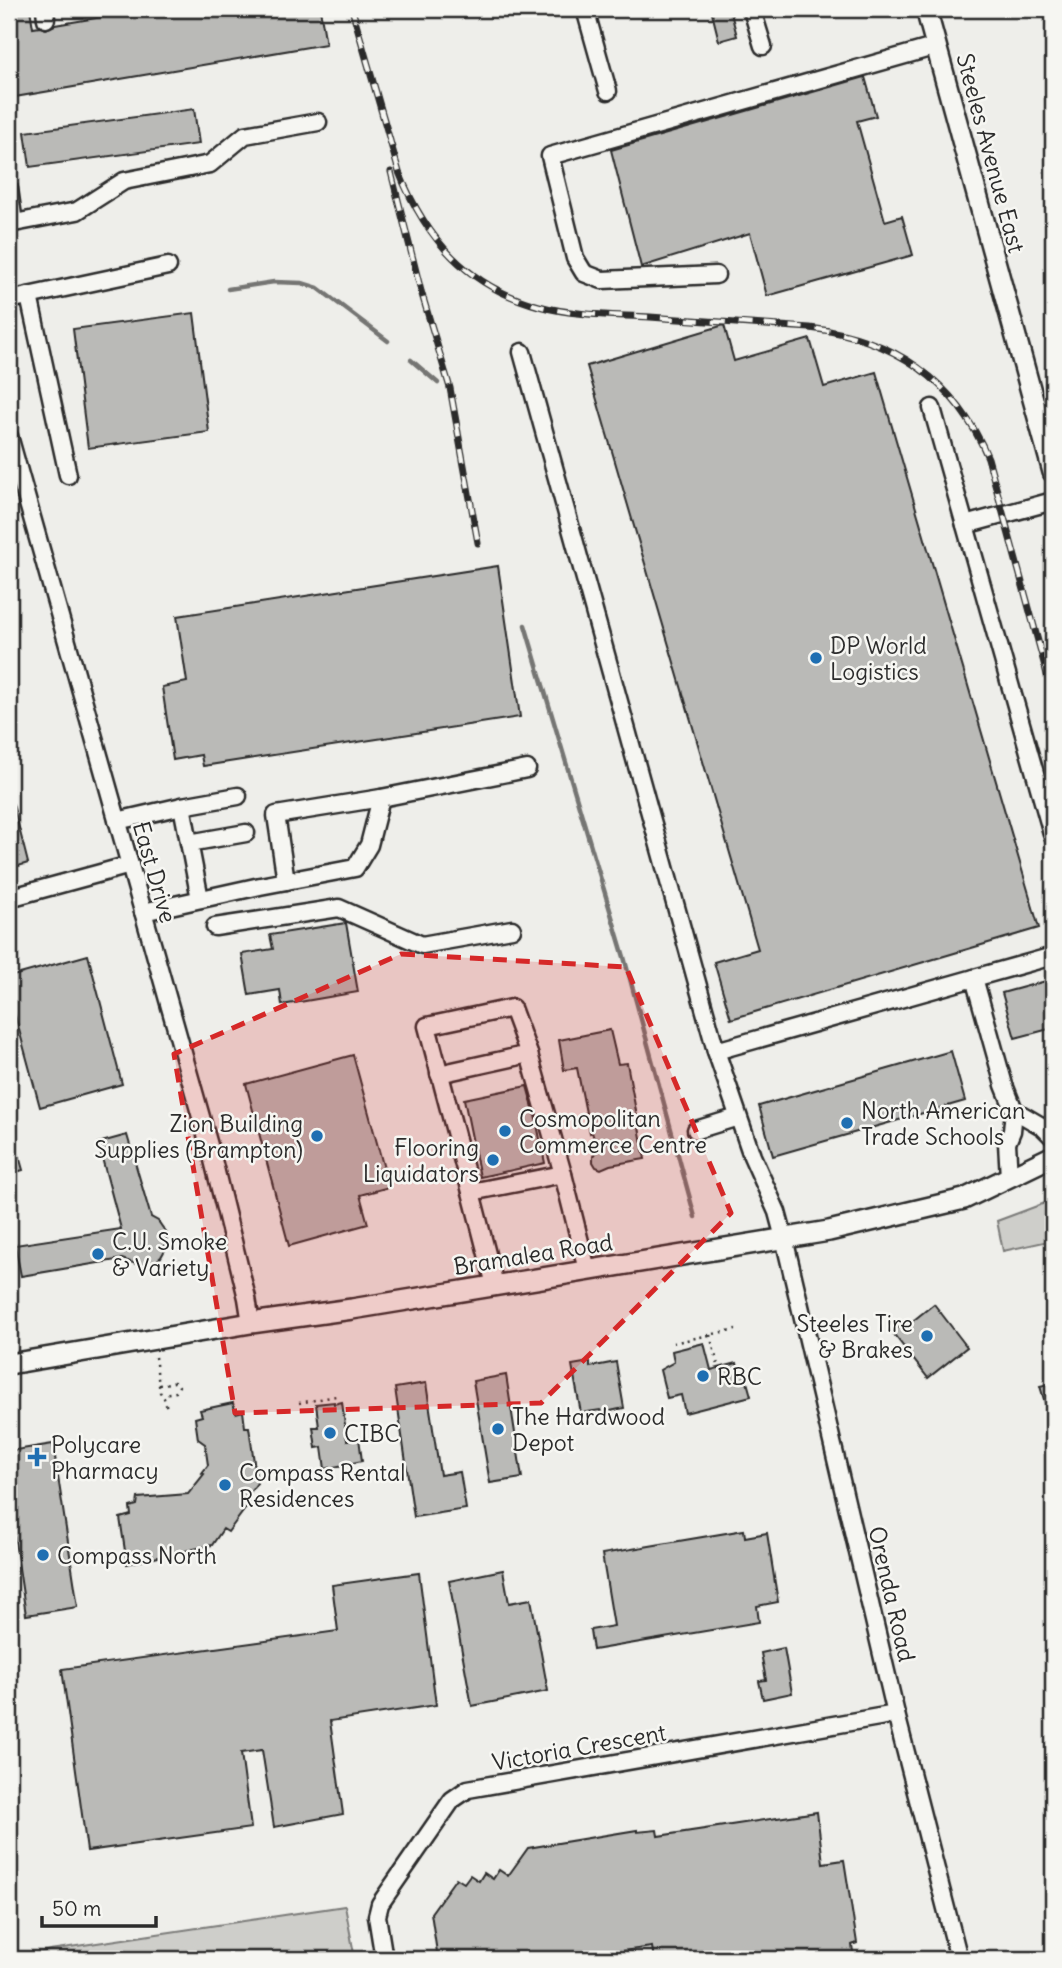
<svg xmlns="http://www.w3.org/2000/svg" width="1062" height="1968" viewBox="0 0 1062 1968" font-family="Delius,sans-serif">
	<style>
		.green { fill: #cececa; stroke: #7c7c7a; stroke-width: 2 }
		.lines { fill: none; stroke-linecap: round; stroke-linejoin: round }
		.stream { stroke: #757573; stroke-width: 4.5 }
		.building { fill: #babab7; stroke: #2b2b2b; stroke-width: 2 }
		.minor-casing { stroke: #2b2b2b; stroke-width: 21 }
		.major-casing { stroke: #2b2b2b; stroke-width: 24 }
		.path { stroke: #2b2b2b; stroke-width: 2.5; stroke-dasharray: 2 5; stroke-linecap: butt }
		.minor { stroke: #f6f6f2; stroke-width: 16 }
		.major { stroke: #f6f6f2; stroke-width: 19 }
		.rail-casing { stroke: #2b2b2b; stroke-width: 7 }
		.rail { stroke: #f6f6f2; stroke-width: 4.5; stroke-dasharray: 13; stroke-linecap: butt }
		.marked { fill: #d62828; fill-opacity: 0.2; stroke: #d62828; stroke-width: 5; stroke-dasharray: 14 9; stroke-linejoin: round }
		.poi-dot { fill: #1f6fb2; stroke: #f6f6f2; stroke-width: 2.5 }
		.labels { text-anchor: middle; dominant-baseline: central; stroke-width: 5; stroke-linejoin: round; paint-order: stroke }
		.street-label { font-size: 23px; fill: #2b2b2b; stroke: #f6f6f2 }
		.poi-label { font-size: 23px; fill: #2b2b2b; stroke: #f6f6f2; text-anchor: start }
	</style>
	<rect width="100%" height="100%" fill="#eeeeea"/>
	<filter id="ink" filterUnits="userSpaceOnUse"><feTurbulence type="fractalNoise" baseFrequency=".0143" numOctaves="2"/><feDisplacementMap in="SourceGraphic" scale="14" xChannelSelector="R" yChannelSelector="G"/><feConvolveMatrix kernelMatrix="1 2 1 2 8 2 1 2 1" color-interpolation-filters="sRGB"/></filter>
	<g filter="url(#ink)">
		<!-- green -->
		<g class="green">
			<path d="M1053,1200V1240L1003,1251L997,1221Z"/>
			<path d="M345,1906L355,1959H15L50,1950Z"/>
		</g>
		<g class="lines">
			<!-- stream -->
			<g class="stream">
				<path d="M228,289L274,282L302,283L318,288L388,341"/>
				<path d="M411,360L438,383"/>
				<path d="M525,625L624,957L695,1217"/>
			</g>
		</g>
		<!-- building -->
		<g class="building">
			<path d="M9,9H30L33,28L40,27L46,29L55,25L149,9H320L326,44L9,98Z"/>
			<path d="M711,9H730L737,36L719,41Z"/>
			<path d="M865,77L876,116L857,121L885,221L902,216L913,255L767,296L750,233L641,267L611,150Z"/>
			<path d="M194,109L199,144L30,167L25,132Z"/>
			<path d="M194,313L209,432L88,448L73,329Z"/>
			<path d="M724,325L734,361L810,339L824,387L876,372L1039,928L731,1019L714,962L758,949L587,366Z"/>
			<path d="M498,566L520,717L203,766L201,755L173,760L162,687L187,682L177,616Z"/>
			<path d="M9,804H13L28,863L9,869Z"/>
			<path d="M346,923L358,992L282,1005L280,990L249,995L242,954L273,949L270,935Z"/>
			<path d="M88,955L122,1084L40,1107L9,993V977Z"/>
			<path d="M1053,979V1028L1015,1038L1002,993Z"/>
			<path d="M610,1030L618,1064L627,1063L645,1159L610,1165L601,1169L596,1167L593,1162V1156L597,1150L592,1132L590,1133L577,1068L564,1070L559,1040Z"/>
			<path d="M951,1051L965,1101L773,1156L759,1106Z"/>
			<path d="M353,1055L389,1187L360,1195L368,1224L289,1246L246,1084Z"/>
			<path d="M527,1086L535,1115L545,1163L480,1177L464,1099Z"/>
			<path d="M12,1131L23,1170L9,1174V1132Z"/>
			<path d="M127,1135L151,1217L158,1221L167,1234L165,1250L161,1257L155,1262L147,1265H139L122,1259L21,1276L15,1245L121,1229L98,1143Z"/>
			<path d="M934,1304L967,1347L928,1378L892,1332L906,1321L909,1324Z"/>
			<path d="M704,1343L711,1370L737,1363L739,1372L744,1371L751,1396L685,1413L681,1395L667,1398L660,1370L674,1362L672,1351Z"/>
			<path d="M590,1362V1367L616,1362L624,1408L601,1413L600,1410L581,1413L572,1365Z"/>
			<path d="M506,1375L522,1478L490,1483L473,1381Z"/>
			<path d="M426,1383L440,1475L460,1472L466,1509L414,1517L395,1388Z"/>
			<path d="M1053,1383V1419L1050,1420L1040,1386Z"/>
			<path d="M334,1402V1404L342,1402L347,1440L359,1438L362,1461L325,1469L322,1447L316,1448L313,1427H319L316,1404Z"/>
			<path d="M233,1403L236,1413L243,1411L245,1427H249L257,1483L246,1498L251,1501L228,1532L223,1529L212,1545L127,1564L120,1518L131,1515L130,1507L137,1505L138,1498L188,1494L204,1474L202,1473L208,1465L205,1444L198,1439L195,1418L202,1416L200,1410Z"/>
			<path d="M53,1444L78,1607L26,1615L9,1501V1451Z"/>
			<path d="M744,1530L745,1537L767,1533L778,1602L757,1606L759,1622L593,1650L590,1630L614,1626L602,1554Z"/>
			<path d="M503,1570L509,1603L531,1599L548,1691L472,1706L449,1581Z"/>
			<path d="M419,1573L436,1705L330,1721L343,1814L274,1827L262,1750L241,1753L251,1828L87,1851L62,1669L338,1631L332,1585Z"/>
			<path d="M784,1648L792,1693L763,1699L759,1681L766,1680L761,1653Z"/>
			<path d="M817,1812L823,1863L844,1860L857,1943L852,1945L854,1959H654L652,1947L567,1959H438L431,1913L456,1878L464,1883L470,1875L479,1881L484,1873L493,1879L499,1870L508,1876L528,1848L637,1830V1832L657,1830L658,1836Z"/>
		</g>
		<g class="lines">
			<defs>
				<g id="minor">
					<path d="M45,9L46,19"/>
					<path d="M585,9L608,91"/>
					<path d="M757,9L752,10L763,46"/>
					<path d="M9,189L14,223"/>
					<path d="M9,224L77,211L124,181L210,164L245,135L318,122"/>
					<path d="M716,275L602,280L584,273L575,258L550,156L937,46"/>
					<path d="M29,296L68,475"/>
					<path d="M9,300L168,266"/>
					<path d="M522,352L716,1051"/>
					<path d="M932,408L1053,837"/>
					<path d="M9,436L212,1156L247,1298L251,1323"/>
					<path d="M965,525L1053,501"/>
					<path d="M182,806L200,899"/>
					<path d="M117,821L182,806L238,796"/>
					<path d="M189,843L246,833"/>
					<path d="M286,881L276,815L381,798"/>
					<path d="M9,898L130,865"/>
					<path d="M143,912L260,886L355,868L369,845L381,798L527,769"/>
					<path d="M215,927L339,908L422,945L512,929"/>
					<path d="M439,1074L529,1054"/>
					<path d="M1014,1110L1043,1127L1053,1137"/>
					<path d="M696,1130L738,1117"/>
					<path d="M1009,1177L1007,1143L1012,1131L1014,1110L1004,1085L974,978L1053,956"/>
					<path d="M471,1192L427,1026L512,1008L529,1054L563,1174"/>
					<path d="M495,1285L471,1192L563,1174L587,1270"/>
					<path d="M384,1959L377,1916L380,1904L452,1800L468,1789L896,1714"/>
					<path d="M959,1959L896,1714L784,1238L777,1212L752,1156L716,1051L974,978"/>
				</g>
				<g id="major">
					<path d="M926,9L1053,472"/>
					<path d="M9,1364L251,1323L352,1309L829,1231L964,1199L1053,1156"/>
				</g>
			</defs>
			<!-- minor casing -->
			<use href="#minor" class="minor-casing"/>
			<!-- major casing -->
			<use href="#major" class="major-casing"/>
			<!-- path -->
			<g class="path">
				<path d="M710,1335L718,1365"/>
				<path d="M673,1343L736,1329"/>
				<path d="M155,1357L160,1392L164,1398L167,1408"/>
				<path d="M159,1385L174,1382L179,1386L176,1392L163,1394"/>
				<path d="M299,1403L336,1396"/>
				<path d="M9,1909L14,1931L15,1959"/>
			</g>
			<!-- minor -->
			<use href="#minor" class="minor"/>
			<!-- major -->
			<use href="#major" class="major"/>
			<defs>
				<g id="rail">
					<path d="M352,9L399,172C426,239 468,287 539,306C575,316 614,315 650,317C703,321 756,324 810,328C893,338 956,380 988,458L1053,696"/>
					<path d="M391,172L421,291L450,388L478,543"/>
				</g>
			</defs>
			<!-- rail casing -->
			<use href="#rail" class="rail-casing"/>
			<!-- rail -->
			<use href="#rail" class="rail"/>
		</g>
	</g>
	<!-- marked area -->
	<path class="marked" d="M401,954L626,967L731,1213L541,1403L235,1413L174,1054Z"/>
	<!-- markers -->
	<g class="poi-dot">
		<circle cx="816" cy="658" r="7"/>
		<circle cx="847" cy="1123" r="7"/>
		<circle cx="505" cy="1131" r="7"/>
		<circle cx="317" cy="1136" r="7"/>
		<circle cx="493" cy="1160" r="7"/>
		<circle cx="98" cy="1254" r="7"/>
		<circle cx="927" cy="1336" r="7"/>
		<circle cx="703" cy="1376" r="7"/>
		<circle cx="498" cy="1429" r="7"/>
		<circle cx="330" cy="1433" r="7"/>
		<path d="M33.5 1446.5h7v7h7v7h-7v7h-7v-7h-7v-7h7z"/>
		<circle cx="225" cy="1485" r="7"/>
		<circle cx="43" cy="1555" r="7"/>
	</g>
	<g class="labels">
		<!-- street labels -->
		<g class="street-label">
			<text transform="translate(991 153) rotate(75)">Steeles Avenue East</text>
			<text transform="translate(155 872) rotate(74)">East Drive</text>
			<text transform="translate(533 1254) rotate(-9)">Bramalea Road</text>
			<text transform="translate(892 1594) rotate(77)">Orenda Road</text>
			<text transform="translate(579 1747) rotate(-10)">Victoria Crescent</text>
		</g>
		<!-- poi labels -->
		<g class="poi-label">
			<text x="830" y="645">DP World<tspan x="830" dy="26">Logistics</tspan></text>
			<text x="861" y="1110">North American<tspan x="861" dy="26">Trade Schools</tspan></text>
			<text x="519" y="1118">Cosmopolitan<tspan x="519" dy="26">Commerce Centre</tspan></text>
			<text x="303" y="1123" text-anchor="end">Zion Building<tspan x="303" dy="26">Supplies (Brampton)</tspan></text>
			<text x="479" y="1147" text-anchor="end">Flooring<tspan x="479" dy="26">Liquidators</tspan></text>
			<text x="112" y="1241">C.U. Smoke<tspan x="112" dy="26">&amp; Variety</tspan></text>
			<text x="913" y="1323" text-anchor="end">Steeles Tire<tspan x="913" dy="26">&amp; Brakes</tspan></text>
			<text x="717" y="1376">RBC</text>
			<text x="512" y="1416">The Hardwood<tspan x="512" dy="26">Depot</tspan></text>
			<text x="344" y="1433">CIBC</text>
			<text x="51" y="1444">Polycare<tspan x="51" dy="26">Pharmacy</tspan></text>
			<text x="239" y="1472">Compass Rental<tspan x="239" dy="26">Residences</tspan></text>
			<text x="57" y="1555">Compass North</text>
		</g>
	</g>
	<!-- margin -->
	<rect width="1062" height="1968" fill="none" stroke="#f6f6f2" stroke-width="35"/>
	<rect x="18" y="18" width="1027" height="1933" fill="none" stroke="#2b2b2b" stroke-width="2.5" filter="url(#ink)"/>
	<!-- scale -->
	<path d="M42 1916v10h114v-10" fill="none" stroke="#2b2b2b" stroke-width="3.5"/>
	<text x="52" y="1916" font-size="21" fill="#2b2b2b" stroke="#f6f6f2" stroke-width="5" paint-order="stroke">50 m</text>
</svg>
